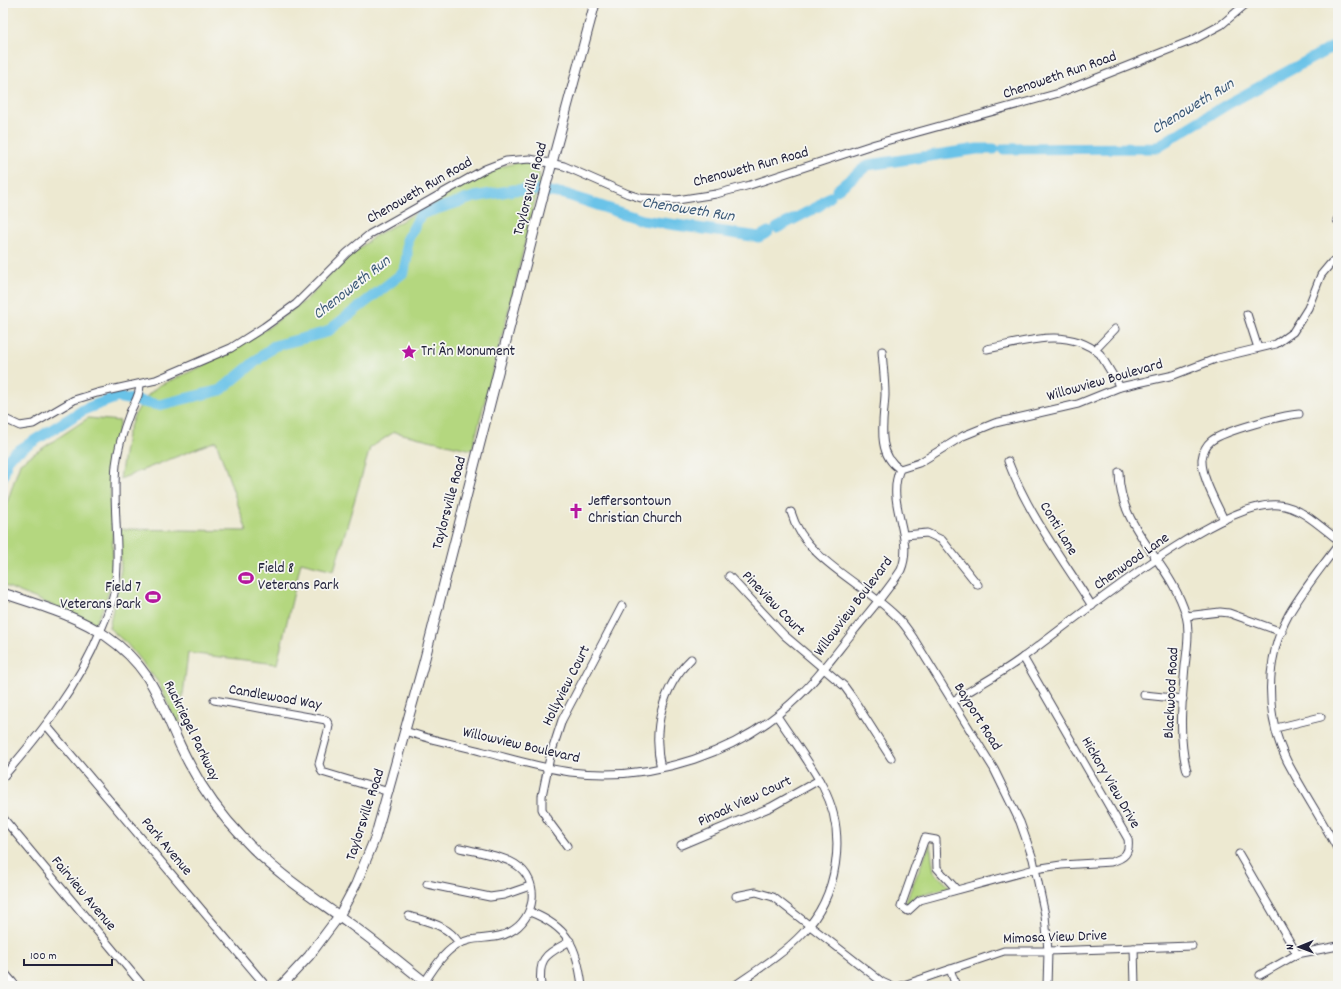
<svg xmlns="http://www.w3.org/2000/svg" width="1341" height="989" viewBox="0 0 1341 989" font-family="Dekko,sans-serif">
	<style>
		.green { fill: #b4d77f; stroke: #6b7c5d }
		.lines { fill: none; stroke-linecap: round; stroke-linejoin: round }
		.river { stroke: #6bc3e8; stroke-width: 11 }
		.minor-casing { stroke: #404052; stroke-width: 9 }
		.major-casing { stroke: #404052; stroke-width: 11 }
		.minor { stroke: #fff; stroke-width: 7 }
		.major { stroke: #fff; stroke-width: 9 }
		.labels { text-anchor: middle; dominant-baseline: central; stroke-width: 3.5; stroke-linejoin: round; paint-order: stroke }
		.street-label { font-size: 15px; fill: #22223b; stroke: #f6f6f2 }
		.poi-label { font-size: 15px; fill: #22223b; stroke: #f6f6f2; text-anchor: start }
		.water-label { font-size: 16px; font-style: italic; fill: #3c5a78; stroke: #f6f6f2 }
	</style>
	<rect width="100%" height="100%" fill="#f6f6f2"/>
	<filter id="ink" filterUnits="userSpaceOnUse"><feTurbulence type="fractalNoise" baseFrequency=".025" numOctaves="2"/><feDisplacementMap in="SourceGraphic" scale="8" xChannelSelector="R" yChannelSelector="G"/><feConvolveMatrix kernelMatrix="1 2 1 2 8 2 1 2 1" color-interpolation-filters="sRGB"/></filter>
	<filter id="wash" filterUnits="userSpaceOnUse"><feTurbulence type="fractalNoise" baseFrequency=".012" numOctaves="4" result="noise"/><feDisplacementMap in="SourceGraphic" scale="16" xChannelSelector="R" yChannelSelector="G"/><feGaussianBlur stdDeviation="0.9" result="paint"/><feColorMatrix in="noise" values="0 0 0 0 0 0 0 0 0 0 0 0 0 0 0 0 0 1.4 0 .05"/><feComposite in="paint" operator="in"/></filter>
	<g filter="url(#wash)">
		<rect width="100%" height="100%" fill="#ede9d1"/>
		<!-- green -->
		<g class="green">
			<path d="M520,162C533,163 539,165 540,179L511,301L472,450L394,432L370,448L334,570L301,562L277,664L188,653L179,728L158,682L127,644L109,628L121,569L120,529L247,531L216,441L120,479L127,435L134,416L145,398L158,386L203,366L262,332L306,300L348,257L375,236L480,176L496,168Z"/>
			<path d="M88,418L120,421C117,435 113,451 111,466C106,517 126,577 95,623L3,585V515L20,463Z"/>
			<path d="M930,844L934,872L950,887L915,896L907,904L905,903Z"/>
		</g>
		<g class="lines">
			<!-- river -->
			<g class="river">
				<path d="M1004,149L1155,148L1228,104L1338,44"/>
				<path d="M837,190L868,165L977,149H994"/>
				<path d="M777,228L819,206L830,197"/>
				<path d="M3,476L7,461L13,454L85,409L117,397L159,405L221,390L274,346L327,332L404,272L407,256V240L421,214L474,197L514,190H536L565,194L642,220L759,237L768,232"/>
			</g>
		</g>
	</g>
	<g filter="url(#ink)">
		<g class="lines">
			<defs>
				<g id="minor">
					<path d="M1337,220L1338,221"/>
					<path d="M1247,314L1258,348"/>
					<path d="M987,349C1024,342 1067,326 1100,354L1120,387"/>
					<path d="M1095,350L1115,329"/>
					<path d="M882,351C883,366 885,380 885,395C884,419 875,454 900,469"/>
					<path d="M3,418L20,426L33,424L74,400L97,393L156,380L231,348L264,327L296,304L347,253L370,234L485,169L506,161L530,159L564,166L628,194L641,198L677,200L716,194L750,185L875,144L1059,93L1193,40L1221,25L1247,3"/>
					<path d="M1008,461C1028,514 1062,558 1092,606"/>
					<path d="M1119,472C1119,530 1171,562 1186,615C1190,631 1187,650 1185,666C1182,702 1178,736 1187,771"/>
					<path d="M791,512C805,561 866,584 899,619C905,625 910,633 914,639L994,769L1020,822L1033,859L1045,915L1048,951L1047,986"/>
					<path d="M1224,520C1217,504 1201,477 1202,459C1203,452 1206,445 1211,441C1223,431 1284,415 1299,414"/>
					<path d="M905,535L927,533L942,540L978,585"/>
					<path d="M1338,545C1321,568 1303,590 1289,614C1264,659 1265,718 1288,763C1304,793 1322,820 1338,850"/>
					<path d="M729,576L784,635L844,686L852,697L891,758"/>
					<path d="M1186,616L1220,612L1229,613L1282,632"/>
					<path d="M1144,695L1183,699"/>
					<path d="M214,700L326,720L329,725L328,731L319,764L322,772L389,792"/>
					<path d="M953,701C976,687 1000,674 1022,658C1074,621 1218,499 1279,505C1301,507 1321,527 1338,540"/>
					<path d="M46,725L266,986"/>
					<path d="M1276,728L1321,717"/>
					<path d="M405,731C431,740 458,745 484,752C512,759 541,768 570,772C653,782 740,754 800,695C820,676 836,653 853,632C869,612 887,592 901,570C915,536 885,504 900,469L919,463L963,436L995,423L1078,404L1120,387L1174,375L1218,358L1276,344L1293,332L1308,308L1321,275L1331,263L1338,260"/>
					<path d="M661,768C652,730 662,687 691,659"/>
					<path d="M3,777C41,733 78,687 100,632C106,618 112,605 115,589C121,548 112,506 116,465C118,448 123,431 129,415C133,404 140,397 140,384"/>
					<path d="M3,818L143,986"/>
					<path d="M681,845L771,807L819,780"/>
					<path d="M567,846L547,819L542,809V796L550,757L562,720L622,606"/>
					<path d="M1239,854L1297,954"/>
					<path d="M427,884L490,897L504,895L530,886"/>
					<path d="M957,890L937,868L936,840L925,838L901,906L908,911L920,900L1035,869L1061,865L1111,862C1125,858 1130,853 1128,839L1023,657"/>
					<path d="M736,896L756,892L773,897L882,982L891,986"/>
					<path d="M530,912C568,927 577,946 582,986"/>
					<path d="M409,916C428,922 448,925 459,943"/>
					<path d="M1134,948L1135,986"/>
					<path d="M950,969L956,986"/>
					<path d="M3,971L16,986"/>
					<path d="M1260,975L1297,954L1338,946"/>
					<path d="M422,986C431,973 441,955 455,946C473,934 493,942 510,932C535,919 542,881 515,864C500,855 477,852 460,848"/>
					<path d="M541,986C538,956 546,955 570,941"/>
					<path d="M734,986C757,970 782,955 802,934C838,897 848,834 823,787C810,762 792,739 777,716"/>
					<path d="M901,986L1004,951H1048L1192,946"/>
				</g>
				<g id="major">
					<path d="M3,593C37,605 76,615 106,636C160,673 161,713 190,765C204,792 222,816 243,838C274,872 312,896 349,923C377,943 403,965 430,986"/>
					<path d="M281,986L309,956L339,916L356,884L375,838L424,662L542,200L595,3"/>
				</g>
			</defs>
			<!-- minor casing -->
			<use href="#minor" class="minor-casing"/>
			<!-- major casing -->
			<use href="#major" class="major-casing"/>
			<!-- minor -->
			<use href="#minor" class="minor"/>
			<!-- major -->
			<use href="#major" class="major"/>
		</g>
	</g>
	<!-- icons -->
	<defs>
		<symbol id="sight-bare" viewBox="-9 -9 18 18"><path d="M0-6L1.8-2.2L6-1.7L2.9 1.2L3.7 5.4L0 3.3L-3.7 5.4L-2.9 1.2L-6-1.7L-1.8-2.2Z" fill="#b5179e" stroke="#f6f6f2" stroke-width="2.5" paint-order="stroke"/></symbol>
		<symbol id="church-bare" viewBox="-9 -9 18 18"><path d="M-1.2-6h2.4v3.5h3.3v2.4h-3.3V6h-2.4V-.1h-3.3v-2.4h3.3Z" fill="#b5179e" stroke="#f6f6f2" stroke-width="2.5" paint-order="stroke"/></symbol>
		<symbol id="stadium-bare" viewBox="-9 -9 18 18"><path d="M0-5a6.5 5 0 1 0 0 10a6.5 5 0 1 0 0-10ZM-3.5-1.8h7v3.6h-7Z" fill="#b5179e" stroke="#f6f6f2" stroke-width="2.5" paint-order="stroke"/></symbol>
	</defs>
	<g fill-rule="evenodd">
		<use href="#sight-bare" x="398" y="341" width="22" height="22"/>
		<use href="#church-bare" x="565" y="500" width="22" height="22"/>
		<use href="#stadium-bare" x="235" y="567" width="22" height="22"/>
		<use href="#stadium-bare" x="142" y="586" width="22" height="22"/>
	</g>
	<g class="labels">
		<!-- street labels -->
		<g class="street-label">
			<text transform="translate(1060 76) rotate(-19)">Chenoweth Run Road</text>
			<text transform="translate(751 168) rotate(-15)">Chenoweth Run Road</text>
			<text transform="translate(531 189) rotate(-75)">Taylorsville Road</text>
			<text transform="translate(420 191) rotate(-30)">Chenoweth Run Road</text>
			<text transform="translate(1105 381) rotate(-16)">Willowview Boulevard</text>
			<text transform="translate(450 503) rotate(-75)">Taylorsville Road</text>
			<text transform="translate(1058 529) rotate(59)">Conti Lane</text>
			<text transform="translate(1132 562) rotate(-35)">Chenwood Lane</text>
			<text transform="translate(773 604) rotate(46)">Pineview Court</text>
			<text transform="translate(854 607) rotate(-53)">Willowview Boulevard</text>
			<text transform="translate(567 686) rotate(-63)">Hollyview Court</text>
			<text transform="translate(1172 693) rotate(-87)">Blackwood Road</text>
			<text transform="translate(275 698) rotate(10)">Candlewood Way</text>
			<text transform="translate(977 717) rotate(58)">Bayport Road</text>
			<text transform="translate(191 731) rotate(64)">Ruckriegel Parkway</text>
			<text transform="translate(521 746) rotate(13)">Willowview Boulevard</text>
			<text transform="translate(1110 783) rotate(60)">Hickory View Drive</text>
			<text transform="translate(745 802) rotate(-25)">Pinoak View Court</text>
			<text transform="translate(366 815) rotate(-72)">Taylorsville Road</text>
			<text transform="translate(166 847) rotate(50)">Park Avenue</text>
			<text transform="translate(83 894) rotate(50)">Fairview Avenue</text>
			<text transform="translate(1055 938) rotate(-2)">Mimosa View Drive</text>
		</g>
		<!-- poi labels -->
		<g class="poi-label">
			<text x="421" y="352">Tri Ân Monument</text>
			<text x="588" y="502">Jeffersontown<tspan x="588" dy="17">Christian Church</tspan></text>
			<text x="258" y="569">Field 8<tspan x="258" dy="17">Veterans Park</tspan></text>
			<text x="141" y="588" text-anchor="end">Field 7<tspan x="141" dy="17">Veterans Park</tspan></text>
		</g>
		<!-- water labels -->
		<g class="water-label">
			<text transform="translate(1193 107) rotate(-31)">Chenoweth Run</text>
			<text transform="translate(688 210) rotate(9)">Chenoweth Run</text>
			<text transform="translate(352 288) rotate(-38)">Chenoweth Run</text>
		</g>
	</g>
	<!-- margin -->
	<rect width="1341" height="989" fill="none" stroke="#f6f6f2" stroke-width="16"/>
	<!-- north arrow -->
	<g transform="translate(1299 947) rotate(269)" stroke="#f6f6f2" stroke-width="3" paint-order="stroke">
	<path d="M0-3L7 15L0 10L-7 15Z" fill="#22223b"/>
	<text y="-6" font-size="11" font-weight="bold" text-anchor="middle" fill="#22223b">N</text>
	</g>
	<!-- scale -->
	<path d="M24 959v6h88v-6" fill="none" stroke="#22223b" stroke-width="2"/>
	<text x="30" y="959" font-size="12" fill="#22223b" stroke="#f6f6f2" stroke-width="3" paint-order="stroke">100 m</text>
</svg>
